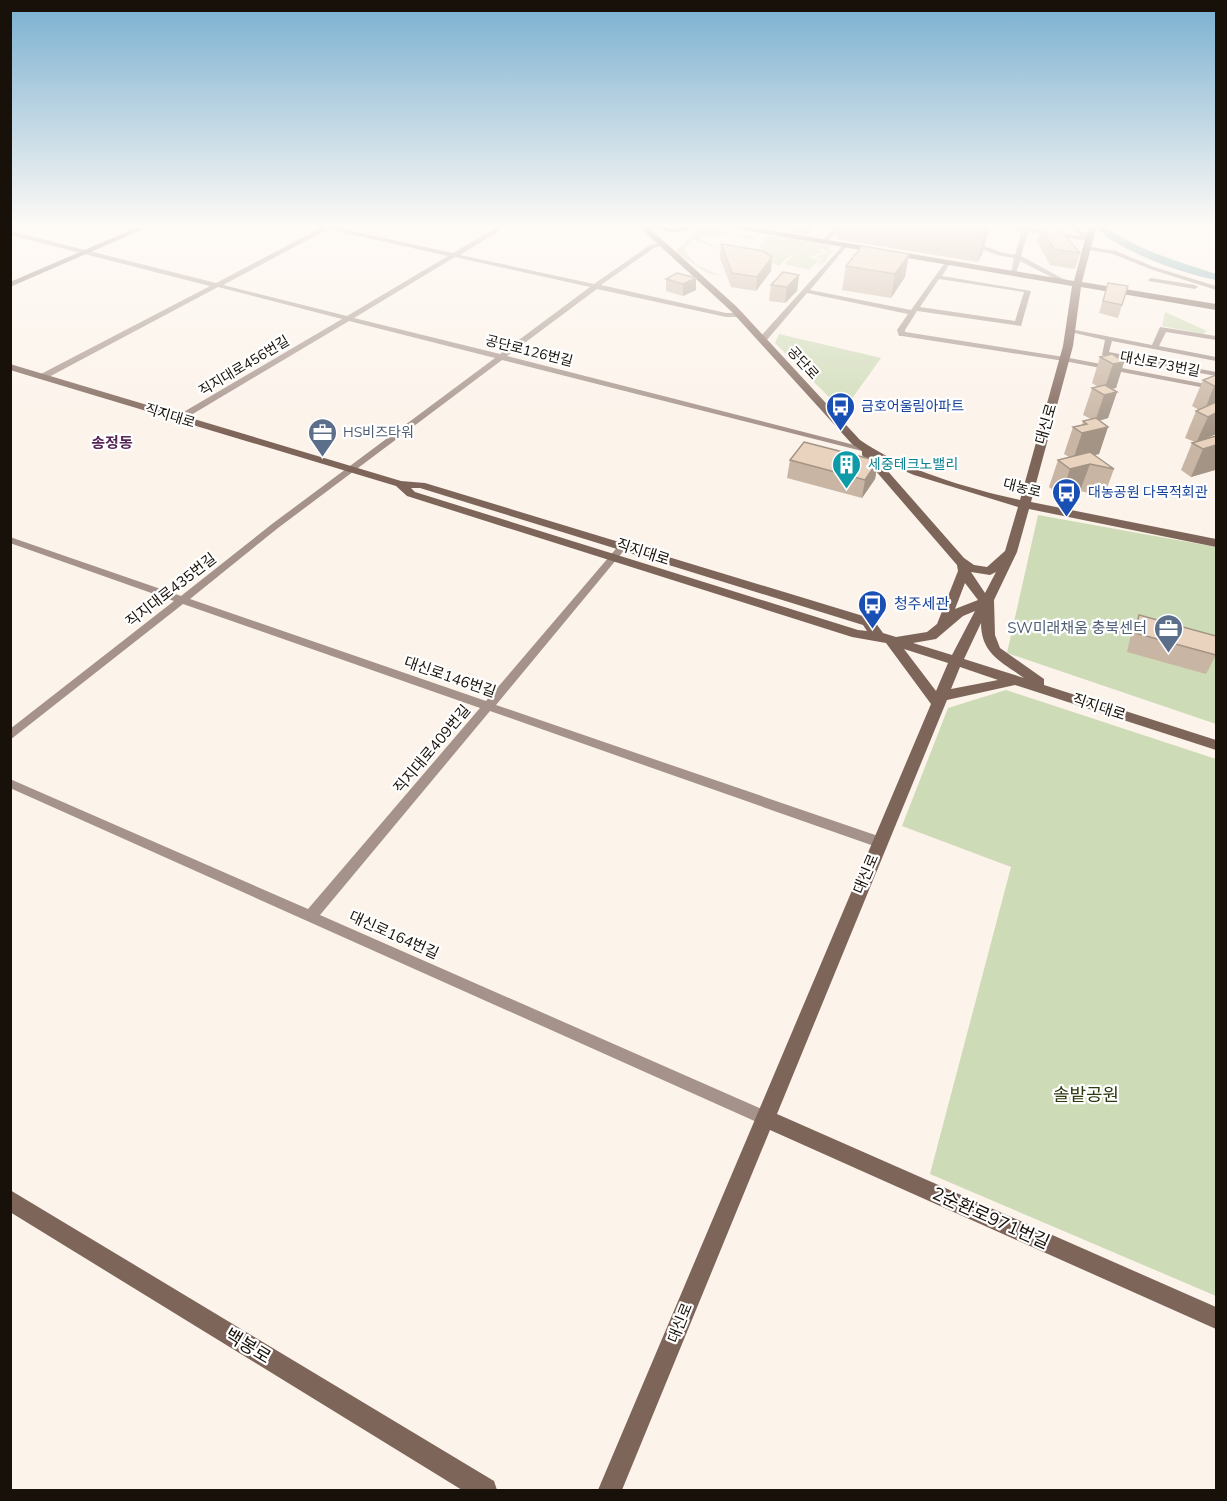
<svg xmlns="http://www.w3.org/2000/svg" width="1227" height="1501" viewBox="0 0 1227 1501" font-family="'Nunito Sans','Noto Sans KR',sans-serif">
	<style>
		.green { fill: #cedbb7 }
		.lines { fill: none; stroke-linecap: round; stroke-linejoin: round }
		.river { fill: #74a8ac; fill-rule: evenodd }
		.street { fill: #a5938b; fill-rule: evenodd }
		.secondary { fill: #7e655a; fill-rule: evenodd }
		.wall { fill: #c8b5a3 }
		.shaded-wall { fill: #a39485 }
		.building { fill: #e9d3be; stroke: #a39485; stroke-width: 1.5 }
		.labels { text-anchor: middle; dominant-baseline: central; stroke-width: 4.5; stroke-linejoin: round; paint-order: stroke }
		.far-street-label { font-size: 14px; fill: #181109; stroke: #fff }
		.far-transit-label { font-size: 14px; fill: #164399; stroke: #fff; text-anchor: start }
		.far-service-label { font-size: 14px; fill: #4e5e75; stroke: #fff; text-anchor: start }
		.far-culture-label { font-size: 14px; fill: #0d838f; stroke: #fff; text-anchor: start }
		.street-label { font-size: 15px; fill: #181109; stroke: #fff }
		.far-quarter-label { font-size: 15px; font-weight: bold; fill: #562657; stroke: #fff }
		.transit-label { font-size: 15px; fill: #164399; stroke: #fff; text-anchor: start }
		.service-label { font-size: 15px; fill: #4e5e75; stroke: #fff; text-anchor: end }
		.near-park-label { font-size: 18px; fill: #2d3a0e; stroke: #fff }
		.near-street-label { font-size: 18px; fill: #181109; stroke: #fff }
	</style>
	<rect width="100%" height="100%" fill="#fcf3ea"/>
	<!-- green -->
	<g class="green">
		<path d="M719,226L731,230L733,233L756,236L752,237L755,239L753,240L732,234L698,238L725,252L693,239L683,248L695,264L721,276L707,273L676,252L698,228Z"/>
		<path d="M768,236C784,237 811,242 829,246L832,248L827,249L836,251L828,255L827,260L821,265L818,264L822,259L815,257L827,253L822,248L819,250L824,252L809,257L797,255L820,260L809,270L784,264L794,255H790L779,266L757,257L763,251L759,245Z"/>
		<path d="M1165,312L1207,331L1203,334L1162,326Z"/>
		<path d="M779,334L881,358L843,411L775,343Z"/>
		<path d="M1038,515L1216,547V724L1007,653Z"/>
		<path d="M1006,690L1216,759V1296L930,1174L1011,867L902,826L948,708Z"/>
	</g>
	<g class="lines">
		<!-- river -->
		<path class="river" d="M1092,224H1102C1136,251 1176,260 1216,274V280C1181,273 1117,251 1092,224Z"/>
		<!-- street -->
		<g class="street">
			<path d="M309,224H333V227L453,253L503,224H510L460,255L594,284L650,245L664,243V245L654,248L601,285L726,313H743V317H726L597,289L507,356L866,448L862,451L502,360L278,528L190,599L486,701L620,544H626V548L496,705L884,838L886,842L884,846H874L490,711L320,915L771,1113L773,1118L771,1123L765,1126L759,1123L10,788V779L308,909L480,708L183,604L10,740V729L174,601L10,543V537L181,596L272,524L495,358L349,321L181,421H175V417L342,319L218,287L45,379H39V375L210,286L10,235V231L216,283L321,228ZM328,229L448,256L347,316L223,285ZM455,257L590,287L500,354L354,318Z"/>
			<path d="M838,224H844L827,242H823V240Z"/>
			<path d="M988,224L1023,227L1024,224H1030L1029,228L1081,236L1067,224H1073L1092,239L1089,241L1028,232L1021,256L1067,281L1068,282L1065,284L1020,261L1016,273L1011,274L1014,258L997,255L969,244L968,243L971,241L1000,252L1015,255L1022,231Z"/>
			<path d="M845,243L847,244V246L810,290L911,310L946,261L948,260L951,262L942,276L1031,291L1021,326L917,311L905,330V332L1064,357L1216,386V390L1064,361L902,336H899L897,330L908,314L807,293L766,341H760V337ZM939,279L1024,292L1015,321L920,307Z"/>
			<path d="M1086,246L1116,251L1154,267L1216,286V290L1150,269L1113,254L1084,249L1083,248Z"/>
			<path d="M1151,278L1195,285L1198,287L1195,289L1149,281L1148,280Z"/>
			<path d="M1160,327L1216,336V340L1166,332L1159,346L1216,357V361L1112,341L1109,352L1216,372V376L1102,355L1105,340L1066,331L1070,329L1152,345Z"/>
		</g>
		<!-- secondary -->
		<g class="secondary">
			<path d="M145,224H155L10,287V282Z"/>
			<path d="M636,224H655L673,229L697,224V228L673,233L647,226L737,307L860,440C901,469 970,489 1020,500L1063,346L1072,286L720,226L716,224H732L1074,281L1089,224H1097L1082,282L1216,304V310L1081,287L1073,346L1031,502L1216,539V547L1029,509L1017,552L994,600L995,635L1000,648L1044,679V685L1216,740V750L1015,685L947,700L777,1114L1216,1307V1329L770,1130L622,1490H598L931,704L886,643L852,637L407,496L396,486L10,370V364L401,481L425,483L873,619L883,633L896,637L927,632L937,624L958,571L957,565L862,455V451L852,444L731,311ZM878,460L914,475L1018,507L1005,551L987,567L974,565L964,558ZM411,488H420L863,625L867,631L858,630L415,492ZM971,572L990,575L996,572L985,593ZM965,583L978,600L955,609ZM975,611L952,655L913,643L936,639L963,616ZM981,623C981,654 1002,662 1024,678L964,659ZM904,649L948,663L936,691ZM960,667L998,680L951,689Z"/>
			<path d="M10,1190L494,1481L497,1490H462L10,1212Z"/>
		</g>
	</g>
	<!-- wall -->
	<g class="wall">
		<path d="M768,224H817L807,234L768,228Z"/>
		<path d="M839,224H990L983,252L978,262L837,239Z"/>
		<path d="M1041,227L1080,253L1075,269L1050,265L1037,242Z"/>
		<path d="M721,244L771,271L756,291L731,287L720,258Z"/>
		<path d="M862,246L905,277L891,298L842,290L846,266Z"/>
		<path d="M799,275L797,291L785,303L769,301L771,285Z"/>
		<path d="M696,278V290L683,296L666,291V279Z"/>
		<path d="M1108,283L1128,286L1118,318L1099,313Z"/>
		<path d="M1100,357L1124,362L1116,388L1111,389L1117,392L1108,418L1099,421L1108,427L1099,454L1094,455L1114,469L1104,496L1080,491L1061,496L1049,487L1058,460L1069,457L1064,454L1073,427L1082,425L1083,421L1091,419L1083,415L1092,388L1098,387L1092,383Z"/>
		<path d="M1216,375V434L1205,440L1215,470L1191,477L1181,470L1192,443L1195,442L1185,438L1196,411L1199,410L1192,406L1203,380Z"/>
		<path d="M790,460L878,461L875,479L862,498L787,478Z"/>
		<path d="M1139,615L1216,655L1206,674L1127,652L1131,635Z"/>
	</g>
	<!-- shaded-wall -->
	<g class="shaded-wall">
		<path d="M809,224H817L807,234Z"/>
		<path d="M986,224H990L983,252L978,262Z"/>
		<path d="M909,254L905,277L891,298L895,274Z"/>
		<path d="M772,257L771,271L756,291L757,277Z"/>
		<path d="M799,275L797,291L785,303L787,287Z"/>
		<path d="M696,278V290L683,296V284Z"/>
		<path d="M1124,362L1116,388L1104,390L1113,364Z"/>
		<path d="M1216,385V408L1204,412L1214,386Z"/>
		<path d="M1117,392L1108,418L1095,422L1104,395Z"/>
		<path d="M1216,413V434L1196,443L1208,417Z"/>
		<path d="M1108,427L1099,454L1073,460L1082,433Z"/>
		<path d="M1216,445V467L1215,470L1191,477L1203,449Z"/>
		<path d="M878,461L875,479L862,498L865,480Z"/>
		<path d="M1090,464L1080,491L1061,496L1070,469Z"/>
	</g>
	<!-- building -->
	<g class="building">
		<path d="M1057,226L1080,253L1054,249L1041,227Z"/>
		<path d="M721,244L763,251L772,257L757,277L732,273Z"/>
		<path d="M862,246L909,254L895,274L846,266Z"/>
		<path d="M783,272L799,275L787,287L771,285Z"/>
		<path d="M677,273L696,278L683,284L666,279Z"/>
		<path d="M1108,283L1128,286L1122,305L1103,301Z"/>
		<path d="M1112,354L1124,362L1113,364L1100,357Z"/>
		<path d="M1216,375V385L1214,386L1203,380Z"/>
		<path d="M1105,385L1117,392L1104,395L1092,388Z"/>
		<path d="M1216,402V413L1208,417L1196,411Z"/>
		<path d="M1096,418L1108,427L1082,433L1073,427L1087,424L1083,421Z"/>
		<path d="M1216,436V445L1203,449L1192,443Z"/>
		<path d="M804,442L878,461L865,480L790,460Z"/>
		<path d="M1090,452L1114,469L1090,464L1070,469L1058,460Z"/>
		<path d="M1139,615L1216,636V655L1135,633Z"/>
	</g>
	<!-- sky -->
	<linearGradient id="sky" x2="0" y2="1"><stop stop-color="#79afd0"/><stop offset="0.52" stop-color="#fefaf6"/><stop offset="1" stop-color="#fefaf6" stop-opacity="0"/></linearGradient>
	<rect width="1227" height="434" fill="url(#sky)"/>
	<!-- icons -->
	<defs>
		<symbol id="bus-pin" viewBox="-11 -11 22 30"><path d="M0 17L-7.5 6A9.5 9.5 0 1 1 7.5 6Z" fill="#1a4fb4" stroke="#fff"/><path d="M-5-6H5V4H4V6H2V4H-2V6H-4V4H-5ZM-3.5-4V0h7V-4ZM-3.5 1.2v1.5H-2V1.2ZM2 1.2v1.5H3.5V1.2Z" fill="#fff"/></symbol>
		<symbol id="office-pin" viewBox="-11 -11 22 30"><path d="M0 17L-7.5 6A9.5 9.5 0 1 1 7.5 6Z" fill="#5c6f8a" stroke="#fff"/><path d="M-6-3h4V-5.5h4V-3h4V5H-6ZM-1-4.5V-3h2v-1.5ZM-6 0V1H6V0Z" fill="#fff"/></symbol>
		<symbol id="building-pin" viewBox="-11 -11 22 30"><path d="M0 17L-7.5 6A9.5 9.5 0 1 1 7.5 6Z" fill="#0f9aa8" stroke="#fff"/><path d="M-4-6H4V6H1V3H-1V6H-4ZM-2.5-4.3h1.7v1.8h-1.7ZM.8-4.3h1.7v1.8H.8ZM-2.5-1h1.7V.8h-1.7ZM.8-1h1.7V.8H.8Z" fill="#fff"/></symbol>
	</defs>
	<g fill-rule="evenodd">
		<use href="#bus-pin" x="824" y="390" width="33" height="45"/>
		<use href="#office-pin" x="306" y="416" width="33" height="45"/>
		<use href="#building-pin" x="830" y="448" width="33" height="45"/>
		<use href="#bus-pin" x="1050" y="476" width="33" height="45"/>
		<use href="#bus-pin" x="856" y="588" width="33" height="45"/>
		<use href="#office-pin" x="1152" y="612" width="33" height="45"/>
	</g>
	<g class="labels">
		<!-- far-street labels -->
		<g class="far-street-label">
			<text transform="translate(529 351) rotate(14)">공단로126번길</text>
			<text transform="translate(803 363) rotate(48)">공단로</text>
			<text transform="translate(1160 364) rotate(11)">대신로73번길</text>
			<text transform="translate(244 366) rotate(-31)">직지대로456번길</text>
			<text transform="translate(170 416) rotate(17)">직지대로</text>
			<text transform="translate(1022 488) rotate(14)">대농로</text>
		</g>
		<!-- far-transit labels -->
		<g class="far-transit-label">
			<text x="861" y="406">금호어울림아파트</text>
			<text x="1088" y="492">대농공원 다목적회관</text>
		</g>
		<!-- far-service labels -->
		<g class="far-service-label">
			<text x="343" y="432">HS비즈타워</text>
		</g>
		<!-- far-culture labels -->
		<g class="far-culture-label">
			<text x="868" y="464">세중테크노밸리</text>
		</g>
		<!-- street labels -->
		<g class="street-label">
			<text transform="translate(1046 424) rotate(-74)">대신로</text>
			<text transform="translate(643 552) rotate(18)">직지대로</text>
			<text transform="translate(171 590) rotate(-38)">직지대로435번길</text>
			<text transform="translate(450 677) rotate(19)">대신로146번길</text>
			<text transform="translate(1099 707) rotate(18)">직지대로</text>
			<text transform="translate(432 749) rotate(-50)">직지대로409번길</text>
			<text transform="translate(866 874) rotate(-67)">대신로</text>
			<text transform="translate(394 935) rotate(24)">대신로164번길</text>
			<text transform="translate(680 1323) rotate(-68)">대신로</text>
		</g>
		<!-- far-quarter labels -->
		<g class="far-quarter-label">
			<text x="112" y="443">송정동</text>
		</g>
		<!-- transit labels -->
		<g class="transit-label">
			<text x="894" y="604">청주세관</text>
		</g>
		<!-- service labels -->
		<g class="service-label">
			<text x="1147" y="628">SW미래채움 충북센터</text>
		</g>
		<!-- near-park labels -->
		<g class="near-park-label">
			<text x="1086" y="1095">솔밭공원</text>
		</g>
		<!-- near-street labels -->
		<g class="near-street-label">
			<text transform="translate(991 1218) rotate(24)">2순환로971번길</text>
			<text transform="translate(248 1346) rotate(31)">백봉로</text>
		</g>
	</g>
	<!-- border -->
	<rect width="1227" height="1501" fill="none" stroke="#181109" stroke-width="24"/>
</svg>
